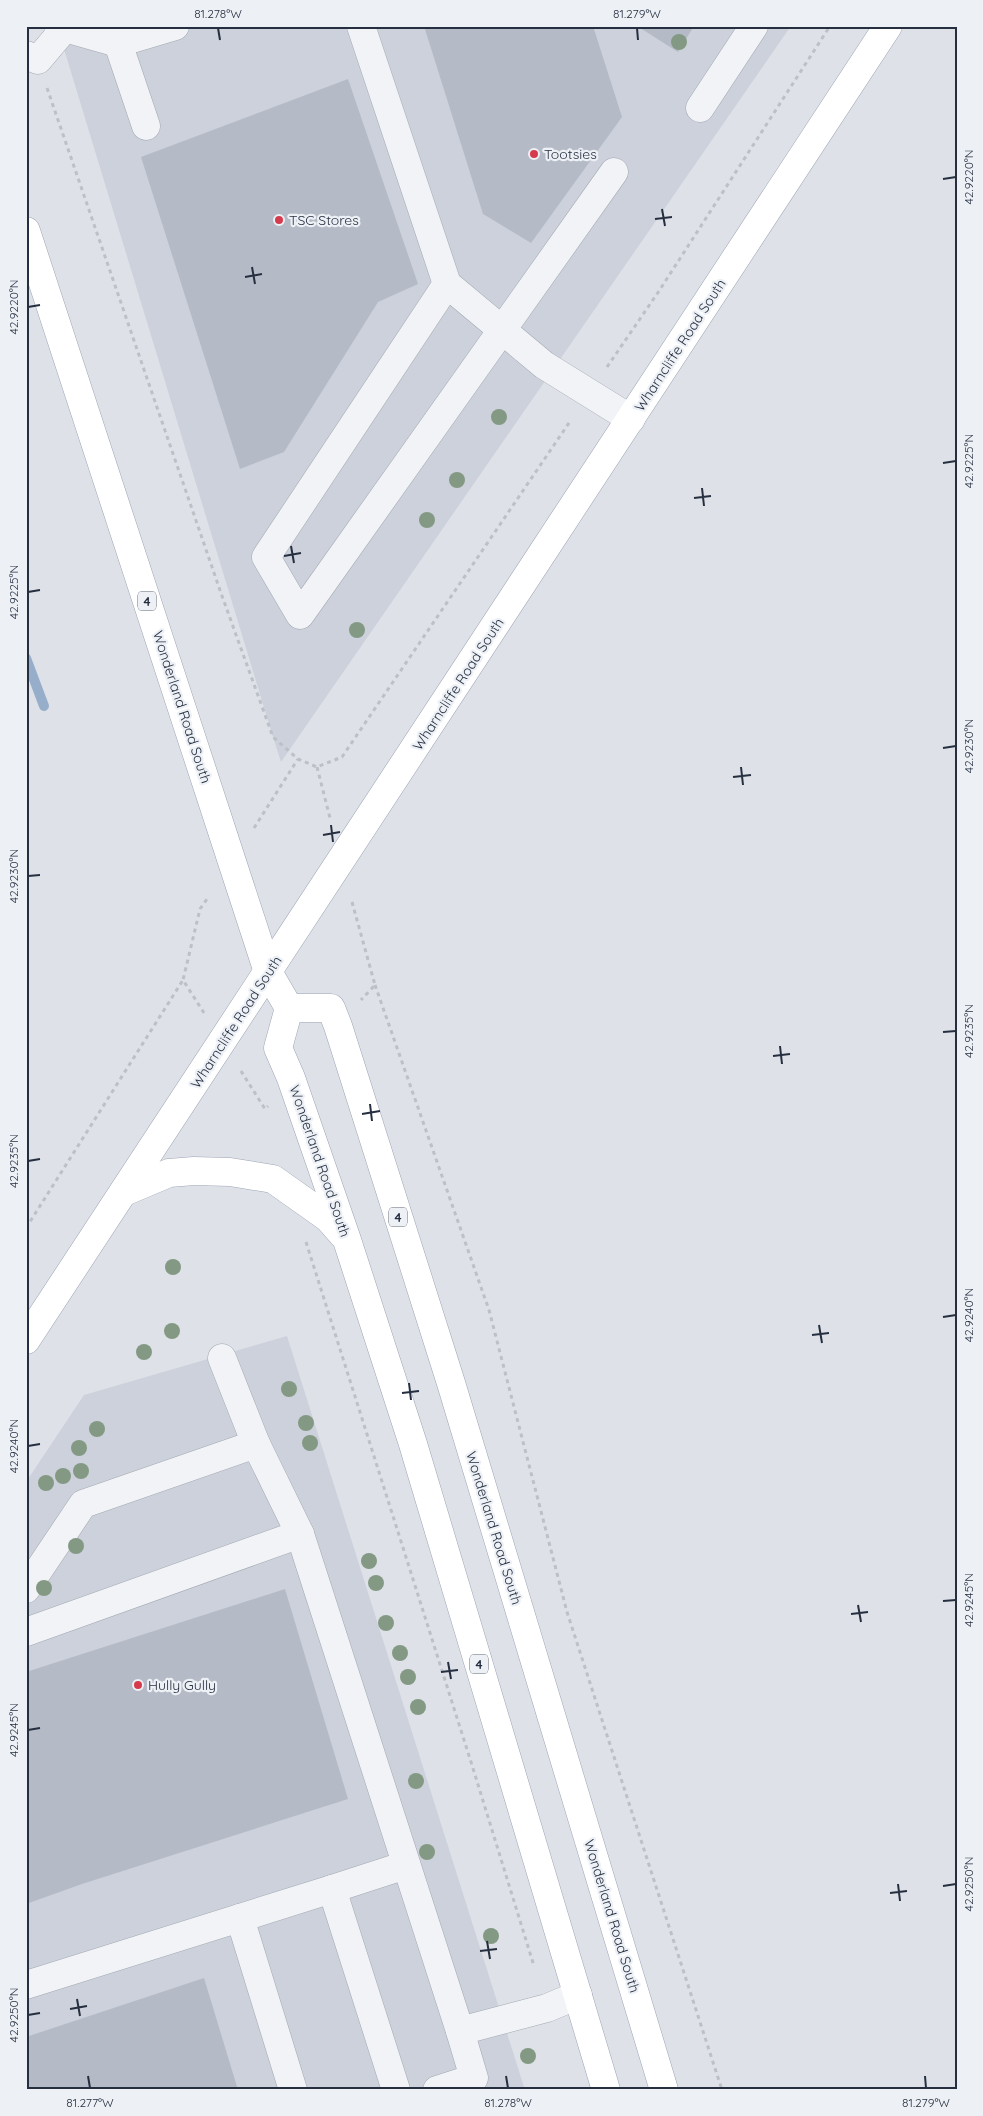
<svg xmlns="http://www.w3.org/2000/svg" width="983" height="2116" viewBox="0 0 983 2116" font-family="Quicksand,sans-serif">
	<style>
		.built { fill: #ccd1db }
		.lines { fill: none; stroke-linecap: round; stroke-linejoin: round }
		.stream { stroke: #97aecb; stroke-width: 10 }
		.building { fill: #b5bbc6 }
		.minor-casing { stroke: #a3a9b2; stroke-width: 29 }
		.major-casing { stroke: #9da5b5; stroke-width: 29 }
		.path { stroke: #bcc0c7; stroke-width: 3; stroke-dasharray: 4 4; stroke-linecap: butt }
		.minor { stroke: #f1f3f7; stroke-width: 28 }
		.major { stroke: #fff; stroke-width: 28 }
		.tree { fill: #839984 }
		.ticks { fill: none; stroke: #262f40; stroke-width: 2 }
		.poi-dot { fill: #d63b4d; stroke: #edf1f6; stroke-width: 2 }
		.labels { text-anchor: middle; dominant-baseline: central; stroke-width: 4.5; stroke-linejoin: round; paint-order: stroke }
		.shield { fill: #edf1f6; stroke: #626977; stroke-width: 1 }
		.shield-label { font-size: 12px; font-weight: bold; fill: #262f40 }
		.poi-label { font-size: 14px; fill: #262f40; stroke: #edf1f6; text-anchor: start }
		.street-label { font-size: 14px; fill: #262f40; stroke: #edf1f6 }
		.neatline { fill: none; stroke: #262f40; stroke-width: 2 }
		.ticks-label { font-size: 12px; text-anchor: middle; fill: #262f40 }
	</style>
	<rect width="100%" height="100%" fill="#dee2e8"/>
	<!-- built -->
	<g class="built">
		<path d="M57,26H791L281,762L273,737Z"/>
		<path d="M287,1336L525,2090H26V1482L84,1395Z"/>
	</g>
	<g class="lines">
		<!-- stream -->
		<path class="stream" d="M26,658L44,706"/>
	</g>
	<!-- building -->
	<g class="building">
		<path d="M424,26H593L622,117L531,243L483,214Z"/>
		<path d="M637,26H694L678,52Z"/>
		<path d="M348,79L418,284L378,302L284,452L240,469L141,157Z"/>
		<path d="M285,1589L348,1799L82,1884L26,1904V1672Z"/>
		<path d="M204,1978L238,2090H26V2037Z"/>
	</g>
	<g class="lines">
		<defs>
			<g id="minor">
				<path d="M58,26L118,43L175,26"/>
				<path d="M361,26L447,284L544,365L631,419"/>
				<path d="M118,43L146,126"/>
				<path d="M26,55L38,60L65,28"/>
				<path d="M700,108L754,26"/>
				<path d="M447,284L266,557L300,615L614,172"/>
				<path d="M222,1358L256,1444"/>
				<path d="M26,1589L83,1504L256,1444L300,1534L460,2031L547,2008L578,1995"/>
				<path d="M26,1632L300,1534"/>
				<path d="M332,1889L406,1865"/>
				<path d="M240,1918L293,2090"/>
				<path d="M26,1985L332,1889L396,2090"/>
				<path d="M437,2090L474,2078L460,2031"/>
			</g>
			<g id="major">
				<path d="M26,231L268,972L289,1008L278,1048L291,1078L347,1240L413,1444L606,2090"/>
				<path d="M289,1008H331L338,1026L451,1383L664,2090"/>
				<path d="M124,1192L169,1173L194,1171L230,1172L273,1179L328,1218L343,1235"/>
				<path d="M26,1340L888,26"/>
			</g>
		</defs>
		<!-- minor casing -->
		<use href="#minor" class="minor-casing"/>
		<!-- major casing -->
		<use href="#major" class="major-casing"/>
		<!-- path -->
		<g class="path">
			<path d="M47,88L222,596L273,737L298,759L317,767L342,757L571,420"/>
			<path d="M607,367L659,291L830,26"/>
			<path d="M317,767L330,818"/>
			<path d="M254,828L298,759"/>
			<path d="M352,902L375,985L361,1000"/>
			<path d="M375,985L489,1310L567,1612L722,2090"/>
			<path d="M204,1013L183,980L200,909L209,896"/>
			<path d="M241,1071L265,1109L268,1106"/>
			<path d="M26,1228L183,980"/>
			<path d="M306,1242L471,1762L534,1966"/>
		</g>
		<!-- minor -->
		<use href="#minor" class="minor"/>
		<!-- major -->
		<use href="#major" class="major"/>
	</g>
	<!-- trees -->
	<g class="tree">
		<circle cx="679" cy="42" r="8"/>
		<circle cx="499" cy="417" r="8"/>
		<circle cx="457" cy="480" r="8"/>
		<circle cx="427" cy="520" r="8"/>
		<circle cx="357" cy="630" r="8"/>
		<circle cx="173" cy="1267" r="8"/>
		<circle cx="172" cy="1331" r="8"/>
		<circle cx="144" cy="1352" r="8"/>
		<circle cx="289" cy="1389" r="8"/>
		<circle cx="306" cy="1423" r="8"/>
		<circle cx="97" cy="1429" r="8"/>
		<circle cx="310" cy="1443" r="8"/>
		<circle cx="79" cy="1448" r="8"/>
		<circle cx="81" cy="1471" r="8"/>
		<circle cx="63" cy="1476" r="8"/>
		<circle cx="46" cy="1483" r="8"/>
		<circle cx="76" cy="1546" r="8"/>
		<circle cx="369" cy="1561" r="8"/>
		<circle cx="376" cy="1583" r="8"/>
		<circle cx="44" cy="1588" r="8"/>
		<circle cx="386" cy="1623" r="8"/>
		<circle cx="400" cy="1653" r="8"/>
		<circle cx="408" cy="1677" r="8"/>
		<circle cx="418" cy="1707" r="8"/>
		<circle cx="416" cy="1781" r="8"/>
		<circle cx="427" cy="1852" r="8"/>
		<circle cx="491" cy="1936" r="8"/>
		<circle cx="528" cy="2056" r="8"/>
	</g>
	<!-- ticks -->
	<path class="ticks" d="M218,28L220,40M637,28L638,40M943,179L956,177M662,209L665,226M655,219L672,217M252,267L255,284M245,277L262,274M28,307L40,305M943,463L956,461M702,488L704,506M694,498L711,496M291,546L294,563M284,556L301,553M28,592L40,590M943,748L956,746M741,767L743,785M733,777L751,775M331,825L333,842M323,835L340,832M28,876L40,875M943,1032L956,1031M780,1046L782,1064M773,1056L790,1054M370,1104L372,1121M362,1114L380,1111M28,1161L40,1159M943,1317L956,1315M819,1325L822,1343M812,1335L829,1333M409,1383L411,1400M402,1393L419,1391M28,1446L40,1444M943,1601L956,1600M858,1605L861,1622M851,1614L868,1612M448,1662L451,1679M441,1672L458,1670M28,1730L40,1728M898,1884L900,1901M943,1886L956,1884M890,1893L907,1891M487,1941L490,1959M480,1951L497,1949M77,1999L80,2016M70,2009L87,2006M28,2015L40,2013M88,2076L90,2088M506,2076L508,2088M925,2076L926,2088"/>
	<!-- markers -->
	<g class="poi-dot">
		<circle cx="534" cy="154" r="5"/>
		<circle cx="279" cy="220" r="5"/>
		<circle cx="138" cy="1685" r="5"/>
	</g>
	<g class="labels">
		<!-- shield labels -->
		<g class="shield">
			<rect x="138" y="591.5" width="18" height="19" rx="4"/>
			<rect x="389" y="1207.5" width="18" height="19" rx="4"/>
			<rect x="470" y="1654.5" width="18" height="19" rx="4"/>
		</g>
		<g class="shield-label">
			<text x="147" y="601">4</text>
			<text x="398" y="1217">4</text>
			<text x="479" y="1664">4</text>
		</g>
		<!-- poi labels -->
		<g class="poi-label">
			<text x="544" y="154">Tootsies</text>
			<text x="289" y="220">TSC Stores</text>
			<text x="148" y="1685">Hully Gully</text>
		</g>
		<!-- street labels -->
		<g class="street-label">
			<text transform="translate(680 345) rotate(-57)">Wharncliffe Road South</text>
			<text transform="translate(458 684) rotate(-57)">Wharncliffe Road South</text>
			<text transform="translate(182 707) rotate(72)">Wonderland Road South</text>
			<text transform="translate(236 1022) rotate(-57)">Wharncliffe Road South</text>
			<text transform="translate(320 1161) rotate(71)">Wonderland Road South</text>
			<text transform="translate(494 1528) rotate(73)">Wonderland Road South</text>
			<text transform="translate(612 1916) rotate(73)">Wonderland Road South</text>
		</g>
	</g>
	<!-- border -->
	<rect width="983" height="2116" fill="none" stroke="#edf1f6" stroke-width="55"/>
	<rect x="28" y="28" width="928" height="2060" class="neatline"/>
	<g class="ticks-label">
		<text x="218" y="18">81.278°W</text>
		<text x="637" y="18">81.279°W</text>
		<text transform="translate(969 177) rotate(-90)" y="4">42.9220°N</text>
		<text transform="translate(14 307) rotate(-90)" y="4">42.9220°N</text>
		<text transform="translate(969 461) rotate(-90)" y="4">42.9225°N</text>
		<text transform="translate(14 592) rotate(-90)" y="4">42.9225°N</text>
		<text transform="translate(969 746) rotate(-90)" y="4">42.9230°N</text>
		<text transform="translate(14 876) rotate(-90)" y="4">42.9230°N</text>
		<text transform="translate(969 1031) rotate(-90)" y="4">42.9235°N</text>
		<text transform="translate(14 1161) rotate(-90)" y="4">42.9235°N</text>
		<text transform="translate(969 1315) rotate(-90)" y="4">42.9240°N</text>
		<text transform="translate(14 1446) rotate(-90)" y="4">42.9240°N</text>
		<text transform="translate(969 1600) rotate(-90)" y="4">42.9245°N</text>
		<text transform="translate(14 1730) rotate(-90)" y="4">42.9245°N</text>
		<text transform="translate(969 1884) rotate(-90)" y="4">42.9250°N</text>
		<text transform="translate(14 2015) rotate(-90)" y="4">42.9250°N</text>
		<text x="90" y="2107">81.277°W</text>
		<text x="508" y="2107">81.278°W</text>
		<text x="926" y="2107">81.279°W</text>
	</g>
</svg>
